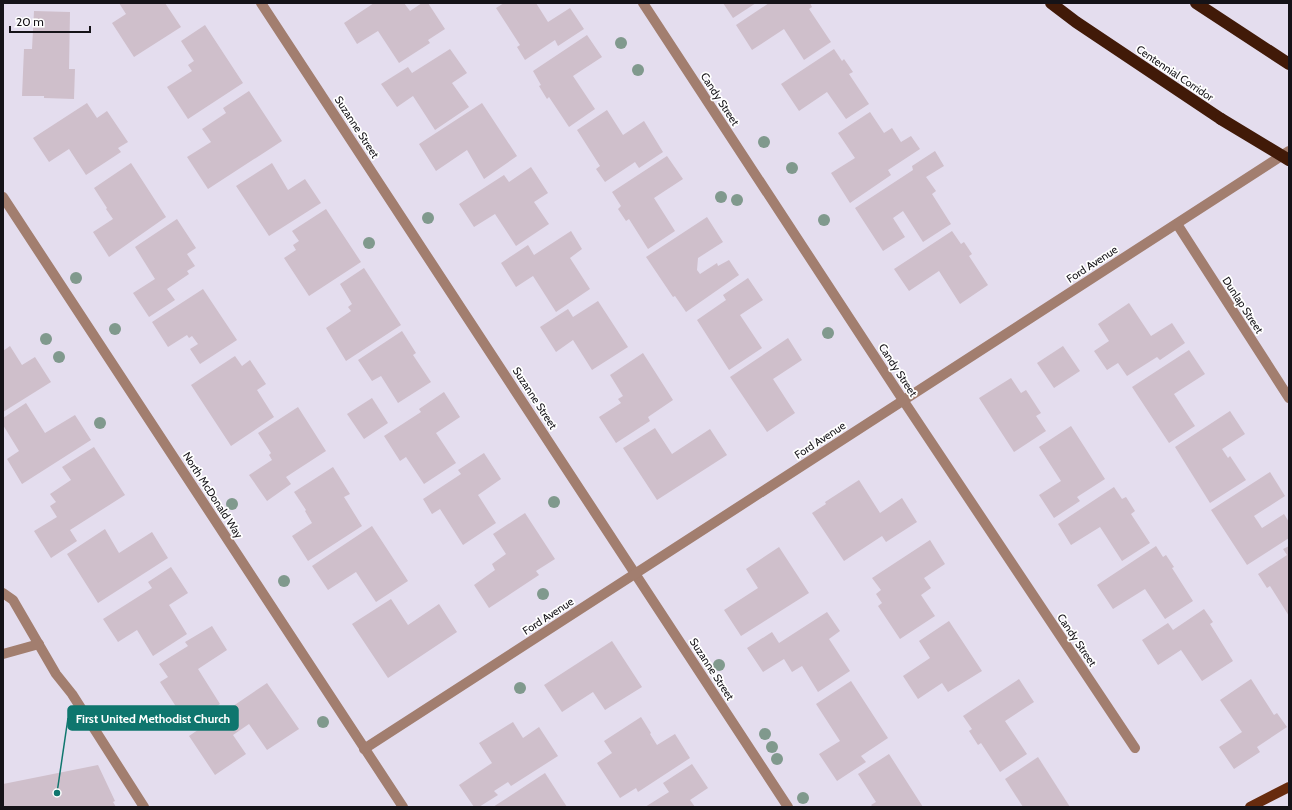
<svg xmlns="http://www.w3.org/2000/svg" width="1292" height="810" viewBox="0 0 1292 810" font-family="Cabin,sans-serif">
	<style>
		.building { fill: #cfbfcb }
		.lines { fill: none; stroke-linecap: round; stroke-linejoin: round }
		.minor { stroke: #a27e6f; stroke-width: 10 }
		.major { stroke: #672b0e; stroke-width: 10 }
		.highway { stroke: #411a08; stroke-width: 12 }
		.highway-bridge { stroke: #411a08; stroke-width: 12 }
		.tree { fill: #80998d }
		.labels { text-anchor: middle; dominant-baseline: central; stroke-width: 3.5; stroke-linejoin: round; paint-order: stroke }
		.street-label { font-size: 11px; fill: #151318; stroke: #fff }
		.leader { fill: none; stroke: #0f766e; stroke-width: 1.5 }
		.callout-dot { fill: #0f766e; stroke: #fff; stroke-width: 1.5 }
		.callout { fill: #0f766e; stroke: #0f766e; stroke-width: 1.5 }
		.callout-label { font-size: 12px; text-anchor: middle; font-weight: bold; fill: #fff }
	</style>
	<rect width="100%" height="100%" fill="#e4ddee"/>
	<!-- building -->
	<g class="building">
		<path d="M119,3H165L181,27L134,57L112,23L126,14Z"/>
		<path d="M374,3H404L410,11L422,3H428L445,29L428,40L430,43L399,63L378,31L357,44L344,23Z"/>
		<path d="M504,3H536L548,22L570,8L584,29L558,46L555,40L525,60L517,47L520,45L496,8Z"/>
		<path d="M723,3H756L733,18Z"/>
		<path d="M769,3H810L812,7L809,9L831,42L804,60L784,29L752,50L736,25Z"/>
		<path d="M34,11L70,12L69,69H75L74,99L44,98V96H22L24,49H32Z"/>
		<path d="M205,25L243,83L188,119L167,87L192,71L188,65L194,61L181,41Z"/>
		<path d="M587,35L602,57L573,76L595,109L569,127L549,97L547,99L539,86L541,85L533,71Z"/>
		<path d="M450,49L467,73L452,83L469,107L435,130L413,96L397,107L381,84L408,67L412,73Z"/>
		<path d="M834,49L842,61L844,59L853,72L849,74L869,104L846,119L827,92L799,111L781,84Z"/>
		<path d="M249,91L282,141L208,189L187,157L211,142L202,129L226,113L223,108Z"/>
		<path d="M87,103L97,118L107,111L128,142L118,148L121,152L86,175L69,149L49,162L33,138Z"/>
		<path d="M482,103L517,156L484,179L467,150L436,171L419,144Z"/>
		<path d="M607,110L623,135L644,121L663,152L639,168L635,162L605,182L596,169L600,166L577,130Z"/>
		<path d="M870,112L884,133L892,128L901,142L911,136L920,149L888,170L891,175L850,203L831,173L855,158L838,133Z"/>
		<path d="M935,151L944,166L926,177L936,191L932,194L951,224L923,242L903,211L893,218L905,237L883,251L855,208L913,170L912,166Z"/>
		<path d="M667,156L683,179L654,198L675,231L648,249L629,219L626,221L618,209L621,206L612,192Z"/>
		<path d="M131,163L166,217L109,257L93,232L113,219L106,209L107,208L94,188Z"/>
		<path d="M272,163L288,190L305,179L321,203L269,236L236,186Z"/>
		<path d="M531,167L548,193L534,202L549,224L516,246L495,214L474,227L459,204L504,175L509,182Z"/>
		<path d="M326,209L361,262L309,296L284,258L296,250L293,245L299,241L292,231Z"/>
		<path d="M707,217L723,242L698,258L697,270L700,274L717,263L718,266L729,260L739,275L686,312L675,296L673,297L646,257Z"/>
		<path d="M177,219L196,248L187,254L195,266L187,271L189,274L167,289L175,300L149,317L133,293L155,279L135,247Z"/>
		<path d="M571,231L582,249L570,258L590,289L556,312L533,276L516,287L501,263L528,245L534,255Z"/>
		<path d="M952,231L961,244L964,242L972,254L969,256L988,285L960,304L939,271L909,291L894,269Z"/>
		<path d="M364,268L401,325L346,361L326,328L351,311L348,307L352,304L340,284Z"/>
		<path d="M748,278L763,300L740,315L762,348L729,370L697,320L726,300L723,295Z"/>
		<path d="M203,289L237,340L200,364L190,349L198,344L192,336L189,338L187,335L168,347L152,322Z"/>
		<path d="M598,301L628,347L592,370L573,340L556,352L540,327L568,309L573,317Z"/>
		<path d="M1129,303L1151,336L1172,323L1185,343L1160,360L1157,357L1127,376L1118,363L1107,370L1094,351L1109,341L1098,324Z"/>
		<path d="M402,331L416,353L413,355L431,382L398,403L381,376L372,381L358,360Z"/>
		<path d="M788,338L802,360L773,379L795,413L767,432L730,377Z"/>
		<path d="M10,346L22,365L35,357L51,382L3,412V351Z"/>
		<path d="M1063,346L1080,371L1054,388L1037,363Z"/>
		<path d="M1189,350L1205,374L1174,394L1195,426L1169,443L1132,387Z"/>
		<path d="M643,353L673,400L648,417L650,421L616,443L599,417L621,403L618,399L623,396L610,375Z"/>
		<path d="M235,356L242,366L250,360L266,384L257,390L274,417L231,446L191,385Z"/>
		<path d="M1011,378L1021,393L1026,390L1041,413L1036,416L1046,431L1014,452L979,398Z"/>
		<path d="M444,392L460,417L436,433L456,463L424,484L406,457L400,461L384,436L421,412L419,409Z"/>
		<path d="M372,398L388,423L364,439L347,414Z"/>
		<path d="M26,403L45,433L75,415L91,440L22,484L7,459L19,451L3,425V418Z"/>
		<path d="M298,407L326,451L286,477L291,484L267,501L249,475L272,460L269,455L271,453L258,433Z"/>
		<path d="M1230,411L1245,434L1222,449L1228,458L1230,456L1246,480L1210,503L1175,447Z"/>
		<path d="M1071,426L1105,479L1077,497L1080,501L1054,518L1039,495L1061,481L1039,447Z"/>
		<path d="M655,428L672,454L710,429L727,455L657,500L623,448Z"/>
		<path d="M94,447L125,495L70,530L77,541L51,558L34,531L57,517L50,506L56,502L50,494L71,480L62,467Z"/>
		<path d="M484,453L501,479L478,495L496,523L463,545L440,509L432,514L423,499L461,474L458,470Z"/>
		<path d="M333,467L350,494L344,497L362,526L308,561L292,536L312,523L305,511L306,510L294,492Z"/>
		<path d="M1270,472L1285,496L1254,516L1262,528L1284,514L1289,522V538L1247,565L1211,510Z"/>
		<path d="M859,480L880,513L902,498L917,522L886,542L882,536L844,561L812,513L826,504L825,502Z"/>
		<path d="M1114,487L1122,499L1126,497L1135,511L1131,514L1150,543L1122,561L1100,527L1071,545L1058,524Z"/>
		<path d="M525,513L555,559L536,571L539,575L489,608L474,585L495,570L492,564L506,554L493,534Z"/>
		<path d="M372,526L408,581L376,602L356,572L328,590L312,566Z"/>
		<path d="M105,529L119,553L152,532L168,558L98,603L67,554Z"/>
		<path d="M930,540L945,564L924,578L931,588L921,595L935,616L900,639L878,606L882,603L876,594L881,590L872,578Z"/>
		<path d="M1156,546L1163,557L1166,555L1174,567L1172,568L1193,601L1165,619L1145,589L1113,609L1097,585Z"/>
		<path d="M1289,546V616L1270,586L1267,588L1258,574L1287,555L1283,549Z"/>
		<path d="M779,547L809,593L741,636L724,610L758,588L746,569Z"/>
		<path d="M171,567L188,593L169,605L187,634L153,656L137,630L118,642L103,619L152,588L148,582Z"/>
		<path d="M391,599L408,625L439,604L457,632L388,678L352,624Z"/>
		<path d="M1204,609L1213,622L1210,624L1233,661L1202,681L1181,650L1158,665L1142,640L1168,623L1173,630Z"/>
		<path d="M827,612L840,631L829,639L850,671L818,692L802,666L792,672L784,659L763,672L747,648L772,632L779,643Z"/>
		<path d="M949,621L982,671L948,692L942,683L918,699L903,676L930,658L919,641Z"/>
		<path d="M212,626L227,650L198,669L220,704L188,725L160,682L168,677L159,664L188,646L185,642Z"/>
		<path d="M612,641L642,687L605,710L593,692L562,712L544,685Z"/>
		<path d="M1019,679L1034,702L1005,721L1027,754L1000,772L981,743L978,745L969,731L972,729L963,716Z"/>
		<path d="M1251,679L1274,715L1277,713L1287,727L1257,747L1260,752L1234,769L1219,747L1242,732L1220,700Z"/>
		<path d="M851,681L888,738L861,756L866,762L837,781L819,754L840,741L816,704Z"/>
		<path d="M267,683L299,729L267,750L249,724L233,735L246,754L215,775L189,736Z"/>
		<path d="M641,717L651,733L650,734L657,745L675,734L690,758L638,792L636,788L620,798L597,763L612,753L604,741Z"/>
		<path d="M513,722L523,738L539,727L558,756L511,786L508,782L494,791L498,795L479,807H474L459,785L492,763L479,743Z"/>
		<path d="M889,754L923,807H873L871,805L876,802L858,774Z"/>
		<path d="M1038,757L1070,807H1023L1005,779Z"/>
		<path d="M692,764L708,788L690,800L695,807H645L669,792L663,783Z"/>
		<path d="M98,765L115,801L113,802L116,807H3V784Z"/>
		<path d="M545,773L567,807H493Z"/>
	</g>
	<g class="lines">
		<!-- minor -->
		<g class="minor">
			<path d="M261,3L788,807"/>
			<path d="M643,3L903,400L1135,748"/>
			<path d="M3,197L403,807"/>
			<path d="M1177,224L1289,398"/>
			<path d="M3,593L13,600L56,674L72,694L144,807"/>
			<path d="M3,654L39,644"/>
			<path d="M364,749L1289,151"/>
		</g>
		<!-- major -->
		<path class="major" d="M1250,807L1289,787"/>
		<!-- highway -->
		<g class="highway">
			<path d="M1051,3L1076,22L1221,119"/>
			<path d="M1196,3L1289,64"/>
		</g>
		<!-- highway-bridge -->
		<path class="highway-bridge" d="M1221,119L1289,160"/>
	</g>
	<!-- trees -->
	<g class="tree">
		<circle cx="621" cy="43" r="6"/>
		<circle cx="638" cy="70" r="6"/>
		<circle cx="764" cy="142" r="6"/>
		<circle cx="792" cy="168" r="6"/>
		<circle cx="721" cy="197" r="6"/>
		<circle cx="737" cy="200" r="6"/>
		<circle cx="428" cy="218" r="6"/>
		<circle cx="824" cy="220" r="6"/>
		<circle cx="369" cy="243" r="6"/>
		<circle cx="76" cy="278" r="6"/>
		<circle cx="115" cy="329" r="6"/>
		<circle cx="828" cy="333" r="6"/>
		<circle cx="46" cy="339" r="6"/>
		<circle cx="59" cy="357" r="6"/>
		<circle cx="100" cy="423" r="6"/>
		<circle cx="554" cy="502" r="6"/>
		<circle cx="232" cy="504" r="6"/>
		<circle cx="284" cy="581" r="6"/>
		<circle cx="543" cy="594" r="6"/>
		<circle cx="719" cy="665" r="6"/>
		<circle cx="520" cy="688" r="6"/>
		<circle cx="323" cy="722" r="6"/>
		<circle cx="765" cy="734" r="6"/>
		<circle cx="772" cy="747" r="6"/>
		<circle cx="777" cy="759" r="6"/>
		<circle cx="803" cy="798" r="6"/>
	</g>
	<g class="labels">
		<!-- street labels -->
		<g class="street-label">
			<text transform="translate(1175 73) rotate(34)">Centennial Corridor</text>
			<text transform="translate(720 99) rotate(57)">Candy Street</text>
			<text transform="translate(357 127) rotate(57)">Suzanne Street</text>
			<text transform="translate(1092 264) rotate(-33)">Ford Avenue</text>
			<text transform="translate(1243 305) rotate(57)">Dunlap Street</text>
			<text transform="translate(898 370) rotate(57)">Candy Street</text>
			<text transform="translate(535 398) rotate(57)">Suzanne Street</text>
			<text transform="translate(820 440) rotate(-33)">Ford Avenue</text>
			<text transform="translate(213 495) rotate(57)">North McDonald Way</text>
			<text transform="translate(548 616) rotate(-33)">Ford Avenue</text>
			<text transform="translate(1077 640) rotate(56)">Candy Street</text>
			<text transform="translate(712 669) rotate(57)">Suzanne Street</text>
		</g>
	</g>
	<!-- callouts -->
	<path class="leader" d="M57 793L68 718"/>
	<circle class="callout-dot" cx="57" cy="793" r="4"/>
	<rect class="callout" x="68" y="706" width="170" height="24" rx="4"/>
	<g class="callout-label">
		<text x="153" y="723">First United Methodist Church</text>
	</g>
	<!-- border -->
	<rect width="1292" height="810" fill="none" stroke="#151318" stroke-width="8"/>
	<!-- scale -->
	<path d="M10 26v6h80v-6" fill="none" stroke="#151318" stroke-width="2"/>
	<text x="16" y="26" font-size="12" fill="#151318" stroke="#ffffff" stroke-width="3" paint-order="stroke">20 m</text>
</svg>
